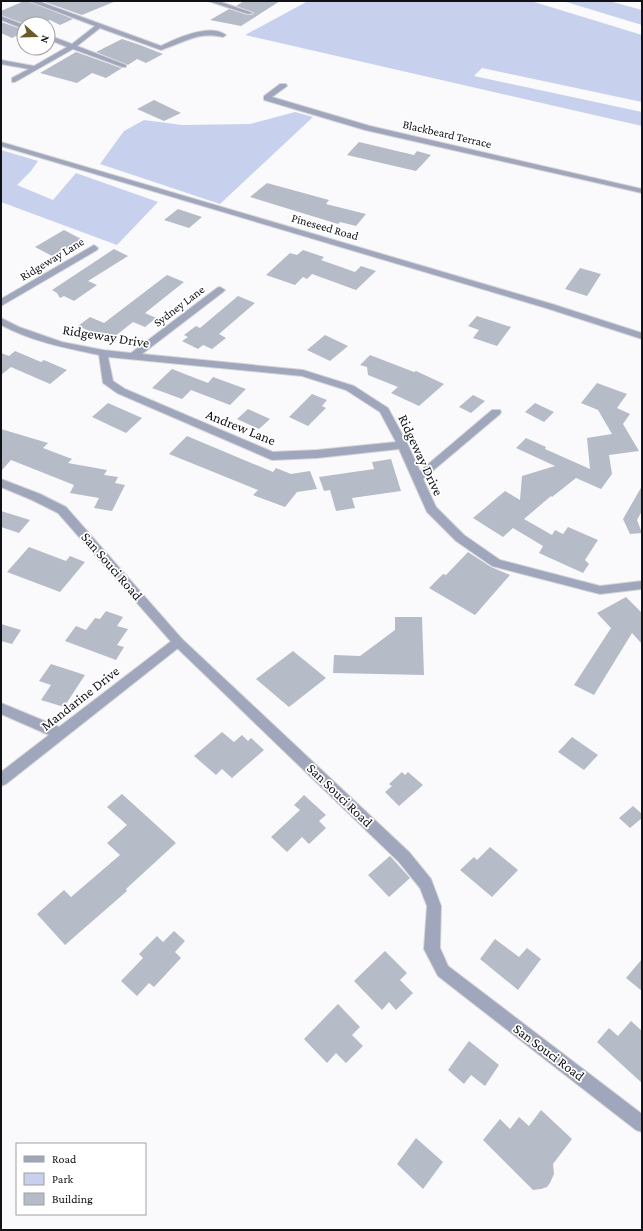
<svg xmlns="http://www.w3.org/2000/svg" width="643" height="1231" viewBox="0 0 643 1231" font-family="'Crimson Pro',serif">
	<style>
		.green { fill: #c7d0ed }
		.building { fill: #b6bbc8 }
		.lines { fill: none; stroke-linecap: round; stroke-linejoin: round }
		.minor-casing { stroke: #d5d5d8; stroke-width: 2 }
		.tertiary-casing { stroke: #d5d5d8; stroke-width: 2 }
		.minor { fill: #a0a6bb; fill-rule: evenodd }
		.tertiary { fill: #a0a6bb; fill-rule: evenodd }
		.labels { text-anchor: middle; dominant-baseline: central; stroke-width: 3.5; stroke-linejoin: round; paint-order: stroke }
		.far-street-label { font-size: 12px; fill: #111217; stroke: #fff }
		.street-label { font-size: 14px; fill: #111217; stroke: #fff }
	</style>
	<rect width="100%" height="100%" fill="#fafafd"/>
	<!-- green -->
	<g class="green">
		<path d="M308,1H531L642,35V102L482,68L474,76L642,112V126L245,35Z"/>
		<path d="M563,1H609L642,10V25Z"/>
		<path d="M295,112L313,117L220,204L100,164L124,131L144,120L182,125L250,124Z"/>
		<path d="M1,150L38,161L31,171L17,185L53,200L76,173L158,202L117,245L1,202Z"/>
	</g>
	<!-- building -->
	<g class="building">
		<path d="M24,1H28L73,19L60,25L50,20L42,24H25L1,15V11Z"/>
		<path d="M42,1H116L82,15Z"/>
		<path d="M244,1H280L241,26L210,20L229,9L248,15L254,14L253,12L236,6Z"/>
		<path d="M1,22L24,30V32L12,38L1,33Z"/>
		<path d="M122,39L140,45L163,54L146,63L137,59L128,65L96,52Z"/>
		<path d="M76,52L121,68H122L106,78L92,73L77,83L40,73Z"/>
		<path d="M154,100L181,113L164,121L137,109Z"/>
		<path d="M359,142L414,155L417,151L431,155L416,171L347,155Z"/>
		<path d="M267,183L329,200L326,204L366,214L356,226L340,222L338,224L250,197Z"/>
		<path d="M178,209L202,217L189,228L164,220Z"/>
		<path d="M64,230L83,240L54,257L35,247Z"/>
		<path d="M114,249L128,256L88,281L97,285L74,301L64,296L60,298L57,293L52,290Z"/>
		<path d="M303,250L324,257L321,260L355,272L361,266L376,271L356,290L312,274L307,279L303,277L295,285L266,275L290,253L297,255Z"/>
		<path d="M580,268L601,274L587,296L565,289Z"/>
		<path d="M167,275L184,282L145,313L156,318L145,327L133,322L110,340L78,326L90,317L104,323Z"/>
		<path d="M238,296L255,303L219,334L226,338L212,349L203,345L198,349L182,341L188,337L184,335L196,326L200,328Z"/>
		<path d="M477,316L511,327L497,346L473,338L479,330L468,326Z"/>
		<path d="M325,335L348,346L330,361L307,350Z"/>
		<path d="M15,351L41,362L44,360L67,370L50,384L11,367L1,375V353L9,356Z"/>
		<path d="M370,355L414,372L416,371L444,384L419,406L391,393L398,387L368,375L367,367L360,365Z"/>
		<path d="M172,369L208,383L213,377L246,389L230,405L191,390L182,399L152,388Z"/>
		<path d="M597,383L627,394L617,408L630,414L623,424L639,451L609,455L612,474L601,489L576,478L552,497L551,496L524,519L552,535L555,530L563,534L568,527L598,540L585,560L589,564L583,573L539,553L543,546L513,528L503,537L473,518L505,491L520,500L522,476L555,466L516,448L526,438L546,447L545,449L590,469L587,438L612,434L598,410L581,403Z"/>
		<path d="M312,394L327,400L322,406L326,408L308,426L289,417Z"/>
		<path d="M473,395L485,401L471,413L459,407Z"/>
		<path d="M108,403L142,418L126,433L92,417Z"/>
		<path d="M535,403L554,412L544,422L525,412Z"/>
		<path d="M248,409L270,419L259,429L237,419Z"/>
		<path d="M1,429L48,443L43,448L72,459L68,463L107,470L104,475L118,477L115,483L125,485L112,511L94,508L99,498L70,493L74,485L11,460L1,471Z"/>
		<path d="M187,436L273,472L276,468L291,474L310,471L317,489L297,492L285,507L253,495L258,490L169,454Z"/>
		<path d="M391,459L401,491L352,498L355,508L336,511L330,490L324,491L319,477L374,469L372,462Z"/>
		<path d="M642,486V511L637,520L642,533L630,534L623,519Z"/>
		<path d="M1,511L30,520L19,533L1,527Z"/>
		<path d="M29,547L66,561L70,556L85,562L60,592L7,572Z"/>
		<path d="M468,552L491,567L510,575L475,615L429,588L443,574L446,575Z"/>
		<path d="M626,597L642,613V644L632,633L594,695L574,685L611,628L597,613Z"/>
		<path d="M106,611L123,617L117,626L128,629L117,645L124,647L116,660L65,641L76,626L86,630L95,618L100,619Z"/>
		<path d="M395,617H422L424,675L333,673L334,655L360,656L395,630Z"/>
		<path d="M1,624L21,630L12,644L1,641Z"/>
		<path d="M293,651L326,678L289,707L256,679Z"/>
		<path d="M51,664L85,675L64,707L41,700L51,685L39,681Z"/>
		<path d="M222,732L234,742L242,735L248,741L251,738L264,750L232,778L222,769L216,775L194,756Z"/>
		<path d="M572,737L598,755L584,770L558,752Z"/>
		<path d="M402,772L405,775L408,772L423,785L399,806L385,792L392,786L389,784Z"/>
		<path d="M122,794L176,843L126,889L127,891L65,945L37,914L64,890L71,897L120,855L107,843L127,825L107,807Z"/>
		<path d="M304,795L326,815L319,821L326,828L309,844L302,837L287,852L271,837L300,810L294,805Z"/>
		<path d="M633,806L642,814V818L630,828L619,818Z"/>
		<path d="M490,847L518,870L492,897L460,870L474,857L477,860Z"/>
		<path d="M390,856L410,878L389,897L368,875Z"/>
		<path d="M174,931L185,941L175,952L181,958L154,987L149,983L137,996L121,981L143,958L139,954L157,936L163,942Z"/>
		<path d="M495,939L519,957L527,948L541,959L518,990L480,959Z"/>
		<path d="M385,951L407,973L400,980L413,993L396,1010L389,1002L382,1010L354,981Z"/>
		<path d="M642,959V991L626,978Z"/>
		<path d="M338,1004L360,1027L352,1035L363,1046L346,1063L336,1053L327,1063L304,1039Z"/>
		<path d="M631,1021L642,1031V1083L597,1042L609,1028L618,1036Z"/>
		<path d="M469,1041L499,1065L485,1086L471,1075L464,1084L448,1070Z"/>
		<path d="M541,1110L572,1139L553,1164L554,1174L550,1183L547,1187L541,1189L533,1190L483,1140L500,1119L510,1129L519,1117L529,1126Z"/>
		<path d="M416,1138L443,1162L423,1189L397,1164Z"/>
	</g>
	<g class="lines">
		<defs>
			<g id="minor">
				<path d="M29,1H38L161,46C177,38 210,23 226,35L223,37C197,31 184,43 161,50L100,28L77,46L126,65V67H122L73,49L15,82H12V78L29,69L1,64V60L34,66L67,47L48,39V35L72,44L95,26Z"/>
				<path d="M208,1H218L253,13L248,14Z"/>
				<path d="M1,16L24,25V29L1,20Z"/>
				<path d="M280,84H286L287,86L272,97L370,126L642,189V193L365,130L264,100V96Z"/>
				<path d="M1,142L552,304L642,333V339L546,308L1,146Z"/>
				<path d="M94,245L98,248L97,250L1,306V299Z"/>
				<path d="M220,287L225,290L223,292L142,354L303,370L354,386L388,408L408,445L420,471L492,410H500L501,412L500,414L423,479L436,507L464,535L500,560L600,586L642,581V589L600,594L492,566L456,541L427,512L399,449L317,458L272,460L117,393L103,383L99,355C65,348 31,341 1,325V318L19,327L62,342L103,350L131,353L217,288ZM108,357L302,376L346,390L380,412L396,442L317,450L273,452L125,389L113,381Z"/>
				<path d="M178,637L182,639L184,642L182,645L6,784L1,786V772L49,735L1,714V703L59,727L174,639Z"/>
			</g>
			<path id="tertiary" d="M1,479L40,494L66,507L182,639L409,852L431,879L441,906L440,948L448,966L642,1114V1132L636,1130L438,976L424,949L427,906L420,888L399,862L174,645L58,513L32,500L1,487Z"/>
		</defs>
		<!-- minor casing -->
		<use href="#minor" class="minor-casing"/>
		<!-- tertiary casing -->
		<use href="#tertiary" class="tertiary-casing"/>
		<!-- minor -->
		<use href="#minor" class="minor"/>
		<!-- tertiary -->
		<use href="#tertiary" class="tertiary"/>
	</g>
	<g class="labels">
		<!-- far-street labels -->
		<g class="far-street-label">
			<text transform="translate(447 134) rotate(13)">Blackbeard Terrace</text>
			<text transform="translate(325 227) rotate(16)">Pineseed Road</text>
			<text transform="translate(52 259) rotate(-31)">Ridgeway Lane</text>
			<text transform="translate(179 306) rotate(-37)">Sydney Lane</text>
		</g>
		<!-- street labels -->
		<g class="street-label">
			<text transform="translate(106 336) rotate(9)">Ridgeway Drive</text>
			<text transform="translate(241 427) rotate(22)">Andrew Lane</text>
			<text transform="translate(421 455) rotate(65)">Ridgeway Drive</text>
			<text transform="translate(112 566) rotate(49)">San Souci Road</text>
			<text transform="translate(80 698) rotate(-38)">Mandarine Drive</text>
			<text transform="translate(340 795) rotate(44)">San Souci Road</text>
			<text transform="translate(549 1052) rotate(37)">San Souci Road</text>
		</g>
	</g>
	<!-- border -->
	<rect width="643" height="1231" fill="none" stroke="#111217" stroke-width="4"/>
	<!-- legend -->
	<rect x="16" y="1143" width="130" height="72" fill="#ffffff" stroke="#a0a0a2"/>
	<rect x="24" y="1156" width="20" height="6" fill="#a0a6bb" stroke="#a0a0a2"/>
	<text x="52" y="1163" font-size="12" fill="#111217">Road</text>
	<rect x="24" y="1173" width="20" height="12" fill="#c7d0ed" stroke="#a0a0a2"/>
	<text x="52" y="1183" font-size="12" fill="#111217">Park</text>
	<rect x="24" y="1193" width="20" height="12" fill="#b6bbc8" stroke="#a0a0a2"/>
	<text x="52" y="1203" font-size="12" fill="#111217">Building</text>
	<!-- north arrow -->
	<g transform="translate(36 36) rotate(110)"><circle r="19" fill="#ffffff" stroke="#a0a0a2"/>
	<path d="M0-3L7 15L0 10L-7 15Z" fill="#6b5b29"/>
	<text y="-6" font-size="11" font-weight="bold" text-anchor="middle" fill="#111217">N</text>
	</g>
</svg>
